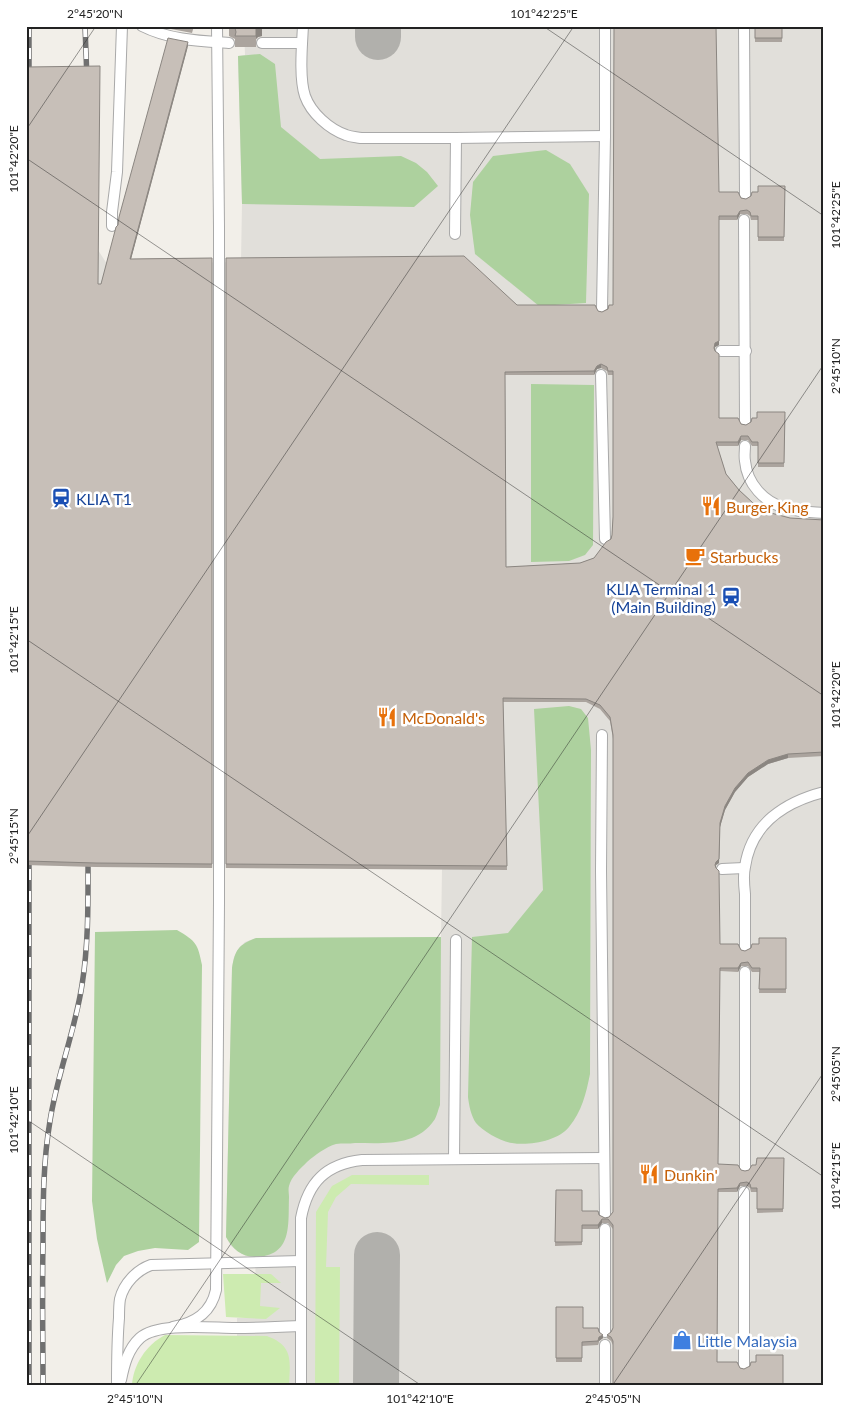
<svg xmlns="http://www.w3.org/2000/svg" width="850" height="1412" viewBox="0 0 850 1412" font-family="Lato,sans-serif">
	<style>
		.airport { fill: #e1dfda }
		.grass { fill: #cdebb0 }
		.forest { fill: #add19e }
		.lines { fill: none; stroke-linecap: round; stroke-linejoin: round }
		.taxiway { stroke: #b1b0ac; stroke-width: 46 }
		.lane-casing { stroke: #a9a9a9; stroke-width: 12 }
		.lane { stroke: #fff; stroke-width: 10 }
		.rail-casing { stroke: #707070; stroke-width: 5.5 }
		.rail { stroke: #fff; stroke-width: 4; stroke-dasharray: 11; stroke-linecap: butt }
		.wall { fill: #aba49e; fill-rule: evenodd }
		.shaded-wall { fill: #8b8681 }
		.building { fill: #c7bfb8; stroke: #8b8681; fill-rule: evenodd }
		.ticks { fill: none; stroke: #222; stroke-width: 1; stroke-opacity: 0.45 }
		.labels { text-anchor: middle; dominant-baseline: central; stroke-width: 5; stroke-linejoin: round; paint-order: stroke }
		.transit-label { font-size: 16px; fill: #164399; stroke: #fff; text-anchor: start }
		.food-label { font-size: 16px; fill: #c56008; stroke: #fff; text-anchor: start }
		.shop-label { font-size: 16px; fill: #366cbe; stroke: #fff; text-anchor: start }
		.neatline { fill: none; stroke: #222; stroke-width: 2 }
		.ticks-label { font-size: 12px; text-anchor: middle; fill: #222 }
	</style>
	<rect width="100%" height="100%" fill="#f2efe9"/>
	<!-- airport -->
	<path class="airport" d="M244,26H824V1386H136L237,1352V1318H257L255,1257L242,1254L231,1246L226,1237L232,968L234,957L239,948L245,942L256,938L441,937L442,869L96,867L26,865V71L100,70L98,250L107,264L241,262L242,204L238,56L245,55Z"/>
	<!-- grass -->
	<g class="grass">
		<path d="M352,1175H429V1185L351,1184L336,1197L328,1212L326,1267H340L339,1386H315L316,1212L332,1186Z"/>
		<path d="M223,1274H271L281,1283H261L260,1306L280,1308L266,1319L226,1317Z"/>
		<path d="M165,1335L267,1336C294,1346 290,1361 289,1386H132C133,1365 146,1345 165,1335Z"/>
	</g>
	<!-- forest -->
	<g class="forest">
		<path d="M260,54L275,64L281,127L320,159L401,156L416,163L427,172L438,186L414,207L242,204L238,56Z"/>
		<path d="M546,150L570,164L589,194L586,303L539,306L475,254L470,215L473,182L493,156Z"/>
		<path d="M531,384L594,385L593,545L585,555L569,561L531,562Z"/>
		<path d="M569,706L581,709L588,718L591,750L590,1074C586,1094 582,1111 569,1127C558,1141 529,1146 512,1143C501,1142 483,1131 476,1123C471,1116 469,1105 468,1097L472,937L508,933L543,890L534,709Z"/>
		<path d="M177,930C196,941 198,944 202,965L199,1242L188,1250L155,1248L138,1251L124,1256L116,1265L107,1283L97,1239L92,1201L95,932Z"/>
		<path d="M441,937L440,1105C438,1110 437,1115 435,1119C417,1147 383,1143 355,1143C349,1144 342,1143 336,1144C326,1147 315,1155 307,1162C301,1168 291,1177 289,1186C288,1189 289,1194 289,1197C288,1225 293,1256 255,1257C241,1257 232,1248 226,1237L232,968C235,950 238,945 256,938Z"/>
	</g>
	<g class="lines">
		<!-- taxiway -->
		<g class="taxiway">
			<path d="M378,26V37"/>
			<path d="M376,1386L377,1255"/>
		</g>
		<defs>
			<g id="lane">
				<path d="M142,26C170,40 199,41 229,43"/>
				<path d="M303,26C302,45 299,78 305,96C311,113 329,129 346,135C351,137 356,137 361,138H456L605,136"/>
				<path d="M744,26L745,196"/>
				<path d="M262,43H302"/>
				<path d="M744,220L745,422"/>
				<path d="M112,226V212L117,172L122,26"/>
				<path d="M455,234L456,138"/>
				<path d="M602,309L605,136V26"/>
				<path d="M721,351H746"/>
				<path d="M601,375L605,539"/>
				<path d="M745,446C745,451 744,456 745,461C747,484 764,502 785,508C798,512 811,512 824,513"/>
				<path d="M602,735L601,871L605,1215"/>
				<path d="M722,869L744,868"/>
				<path d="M745,948C745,930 745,912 745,894C744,885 743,875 745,867C751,824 785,802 824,792"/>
				<path d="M454,1159L456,940"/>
				<path d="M745,1168V972"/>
				<path d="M173,1327C195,1323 211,1313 216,1290L219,903V227L217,26"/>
				<path d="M605,1332V1229"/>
				<path d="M605,1345V1386"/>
				<path d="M744,1366V1192"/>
				<path d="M121,1380C124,1365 128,1349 140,1338C158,1322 211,1328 235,1328C257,1328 279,1327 301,1326"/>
				<path d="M117,1386C117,1363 117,1341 119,1318C119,1312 119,1305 120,1299C124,1283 137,1270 151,1265L301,1261"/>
				<path d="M301,1386V1218C308,1182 326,1164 362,1160L604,1158"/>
			</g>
		</defs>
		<!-- lane casing -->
		<use href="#lane" class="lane-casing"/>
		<!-- lane -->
		<use href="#lane" class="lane"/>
		<defs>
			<g id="rail">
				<path d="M29,26V81"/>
				<path d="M85,26L87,80"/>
				<path d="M29,1386V852"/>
				<path d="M43,1386C43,1339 42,1292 43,1246C43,1204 43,1162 50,1121C57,1075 75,1031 82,985C89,941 88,897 88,853"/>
			</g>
		</defs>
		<!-- rail casing -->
		<use href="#rail" class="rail-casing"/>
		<!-- rail -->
		<use href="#rail" class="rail"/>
	</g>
	<!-- wall -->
	<g class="wall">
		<path d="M171,26H194L192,33L171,29Z"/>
		<path d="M229,26H262V36L258,37L256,39V47H235V39L229,36Z"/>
		<rect x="755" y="26" width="27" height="16"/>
		<path d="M188,46L131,259L212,258V868L96,867L26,865V67L98,284H101L118,225Z"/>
		<path d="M785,186L784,241H758V220H751L750,216L747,214H740L737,220H719V345L715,347V349L719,418L746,425L757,418L785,412L784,467H758V446H752L748,440H741L738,446H717L726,474L739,490L753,503L771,513L790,518L824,520V756L788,758L768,764L748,777L735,792L725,810L720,827L719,863L716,865V867L720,944L745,951L759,944L786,938V993H759L760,972H752L748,966H741L738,972L720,971L718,1164L745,1171L749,1170L756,1165L784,1158L783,1212L757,1213V1192H751L750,1188L747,1186H740L737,1192H718L717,1362L740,1368L783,1386L613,1345L611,1341L607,1338V1335L611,1332L613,1328V1229L608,1223H602L598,1229H582V1245L555,1246L556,1190L582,1211L599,1215L605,1218L609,1217L613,1212V739L610,721L600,709L586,702H503L507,870L226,868V258L517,305L598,311L602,312L613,305L719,192L746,199L758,192ZM601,368L607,371L608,375H613V517L612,535L611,539L594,558L580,563L506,567L505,375H594L597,369Z"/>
		<path d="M556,1307L583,1328L599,1332L603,1338L599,1341L598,1345L582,1346V1362H556Z"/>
	</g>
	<!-- shaded-wall -->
	<g class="shaded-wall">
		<path d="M258,26H262V36L258,37L256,39V29Z"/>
		<path d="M188,42V46L130,263V259Z"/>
		<path d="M740,211V214L737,220V216Z"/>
		<path d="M719,341V345L715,347L714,351L715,343Z"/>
		<path d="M601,364V368L597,369L594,375V371L597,366Z"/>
		<path d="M741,436V440L738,446V442Z"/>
		<path d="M788,754V758L768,764L748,777L735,792L725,810L720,827L719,863L716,865L715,869L720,823L725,806L735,788L748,773L768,760Z"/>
		<path d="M741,963V966L738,972V968Z"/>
		<path d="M740,1183V1186L737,1192V1188Z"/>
		<path d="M602,1219V1223L598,1229V1225Z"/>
		<path d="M603,1335V1338L599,1341L598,1345L599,1337Z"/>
	</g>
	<!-- building -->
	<g class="building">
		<path d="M231,26H258L256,29V36H235L236,32L235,28Z"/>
		<path d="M614,26H716L719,192H738L741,198L746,199L751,196L752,192H758V186H785L784,237H758V216H751L750,212L747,210L740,211L737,216H719V341L715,343L714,348L715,351L719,354V418H738L741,424L746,425L751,422L752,418H757V412H785L784,463H758V442H752L748,436H741L738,442H716L726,474L739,490L753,503L771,513L790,518L824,520V752L788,754L768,760L748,773L735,788L725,806L720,823L719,859L716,862L715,865L716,868L719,871L720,944H738L741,950L745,951L751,948L752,944H759V938H786V989H759L760,968H752L748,962L741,963L738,968H720L718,1164L738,1165L741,1170L745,1171L749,1170L752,1165H756L757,1158H784L783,1209H757V1188H751L750,1184L747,1182L740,1183L737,1188L718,1189L717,1362H737L740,1368L744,1369L750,1366L751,1362H756V1355H783V1386H613V1341L611,1337L607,1335L611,1332L613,1328V1225L608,1219H602L598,1225H582V1242H555L556,1190H582V1211H598L599,1215L605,1218L609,1217L613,1212V735L610,717L600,705L586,699L503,698L507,866L226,864V258L464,256L517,305H595L598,311L602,312L608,309L609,305H613ZM601,364L607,367L608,371H613V517L612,535L611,539L606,542L594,558L580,563L506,567L505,372L594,371L597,366Z"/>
		<rect x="755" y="26" width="27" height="12"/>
		<path d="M168,38L188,42L130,259L212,258V864L96,863L26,861V67L100,66L98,284H101L116,227L118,225L119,217Z"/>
		<path d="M556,1307H583V1328H598L599,1332L603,1335L599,1337L598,1341L582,1342V1358H556Z"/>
	</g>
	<!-- ticks -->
	<path class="ticks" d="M543,26L824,216M26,130L96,26M26,158L824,696M26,639L824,1177M26,838L574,26M26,1119L422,1386M135,1386L824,364M612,1386L824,1072"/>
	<!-- icons -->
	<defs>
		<symbol id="station-bare" viewBox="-9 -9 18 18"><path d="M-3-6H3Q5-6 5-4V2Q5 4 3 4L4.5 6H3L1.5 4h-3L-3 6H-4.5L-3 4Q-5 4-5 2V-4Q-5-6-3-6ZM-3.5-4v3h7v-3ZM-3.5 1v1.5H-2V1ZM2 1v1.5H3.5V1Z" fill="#1a4fb4" stroke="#fff" stroke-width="2.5" paint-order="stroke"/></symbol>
		<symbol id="restaurant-bare" viewBox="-9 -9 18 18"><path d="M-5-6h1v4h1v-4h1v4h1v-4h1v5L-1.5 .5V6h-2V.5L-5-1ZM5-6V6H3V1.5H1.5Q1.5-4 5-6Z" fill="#e8710a" stroke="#fff" stroke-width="2.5" paint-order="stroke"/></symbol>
		<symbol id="cafe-bare" viewBox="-9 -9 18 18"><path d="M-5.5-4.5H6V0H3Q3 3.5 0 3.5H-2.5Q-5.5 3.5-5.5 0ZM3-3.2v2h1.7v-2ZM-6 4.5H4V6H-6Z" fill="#e8710a" stroke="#fff" stroke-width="2.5" paint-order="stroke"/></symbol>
		<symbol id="shop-bare" viewBox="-9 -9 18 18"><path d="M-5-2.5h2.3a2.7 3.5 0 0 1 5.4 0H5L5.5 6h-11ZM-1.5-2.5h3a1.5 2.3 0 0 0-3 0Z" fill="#3f7fe0" stroke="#fff" stroke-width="2.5" paint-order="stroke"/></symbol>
	</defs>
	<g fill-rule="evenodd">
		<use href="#station-bare" x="47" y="484" width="28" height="28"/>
		<use href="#restaurant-bare" x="697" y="492" width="28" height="28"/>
		<use href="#cafe-bare" x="681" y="542" width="28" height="28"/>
		<use href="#station-bare" x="717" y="583" width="28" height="28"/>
		<use href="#restaurant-bare" x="373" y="703" width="28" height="28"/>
		<use href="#restaurant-bare" x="635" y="1160" width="28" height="28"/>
		<use href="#shop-bare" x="668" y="1326" width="28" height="28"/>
	</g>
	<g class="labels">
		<!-- transit labels -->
		<g class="transit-label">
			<text x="76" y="498">KLIA T1</text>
			<text x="716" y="588" text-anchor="end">KLIA Terminal 1<tspan x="716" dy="18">(Main Building)</tspan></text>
		</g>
		<!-- food labels -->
		<g class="food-label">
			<text x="726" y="506">Burger King</text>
			<text x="710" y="556">Starbucks</text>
			<text x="402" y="717">McDonald's</text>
			<text x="664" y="1174">Dunkin'</text>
		</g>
		<!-- shop labels -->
		<g class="shop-label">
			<text x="697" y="1340">Little Malaysia</text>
		</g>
	</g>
	<!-- border -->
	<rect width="850" height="1412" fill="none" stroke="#ffffff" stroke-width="55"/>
	<rect x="28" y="28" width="794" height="1356" class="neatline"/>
	<g class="ticks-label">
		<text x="95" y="18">2°45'20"N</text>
		<text x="544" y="18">101°42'25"E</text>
		<text transform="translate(14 159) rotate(-90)" y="4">101°42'20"E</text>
		<text transform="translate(836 215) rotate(-90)" y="4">101°42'25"E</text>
		<text transform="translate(836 366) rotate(-90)" y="4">2°45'10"N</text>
		<text transform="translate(14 640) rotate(-90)" y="4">101°42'15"E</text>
		<text transform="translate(836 695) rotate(-90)" y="4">101°42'20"E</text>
		<text transform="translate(14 836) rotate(-90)" y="4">2°45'15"N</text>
		<text transform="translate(836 1074) rotate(-90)" y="4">2°45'05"N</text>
		<text transform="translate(14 1120) rotate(-90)" y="4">101°42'10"E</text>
		<text transform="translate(836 1176) rotate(-90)" y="4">101°42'15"E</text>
		<text x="135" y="1403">2°45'10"N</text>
		<text x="420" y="1403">101°42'10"E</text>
		<text x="613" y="1403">2°45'05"N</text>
	</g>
</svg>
